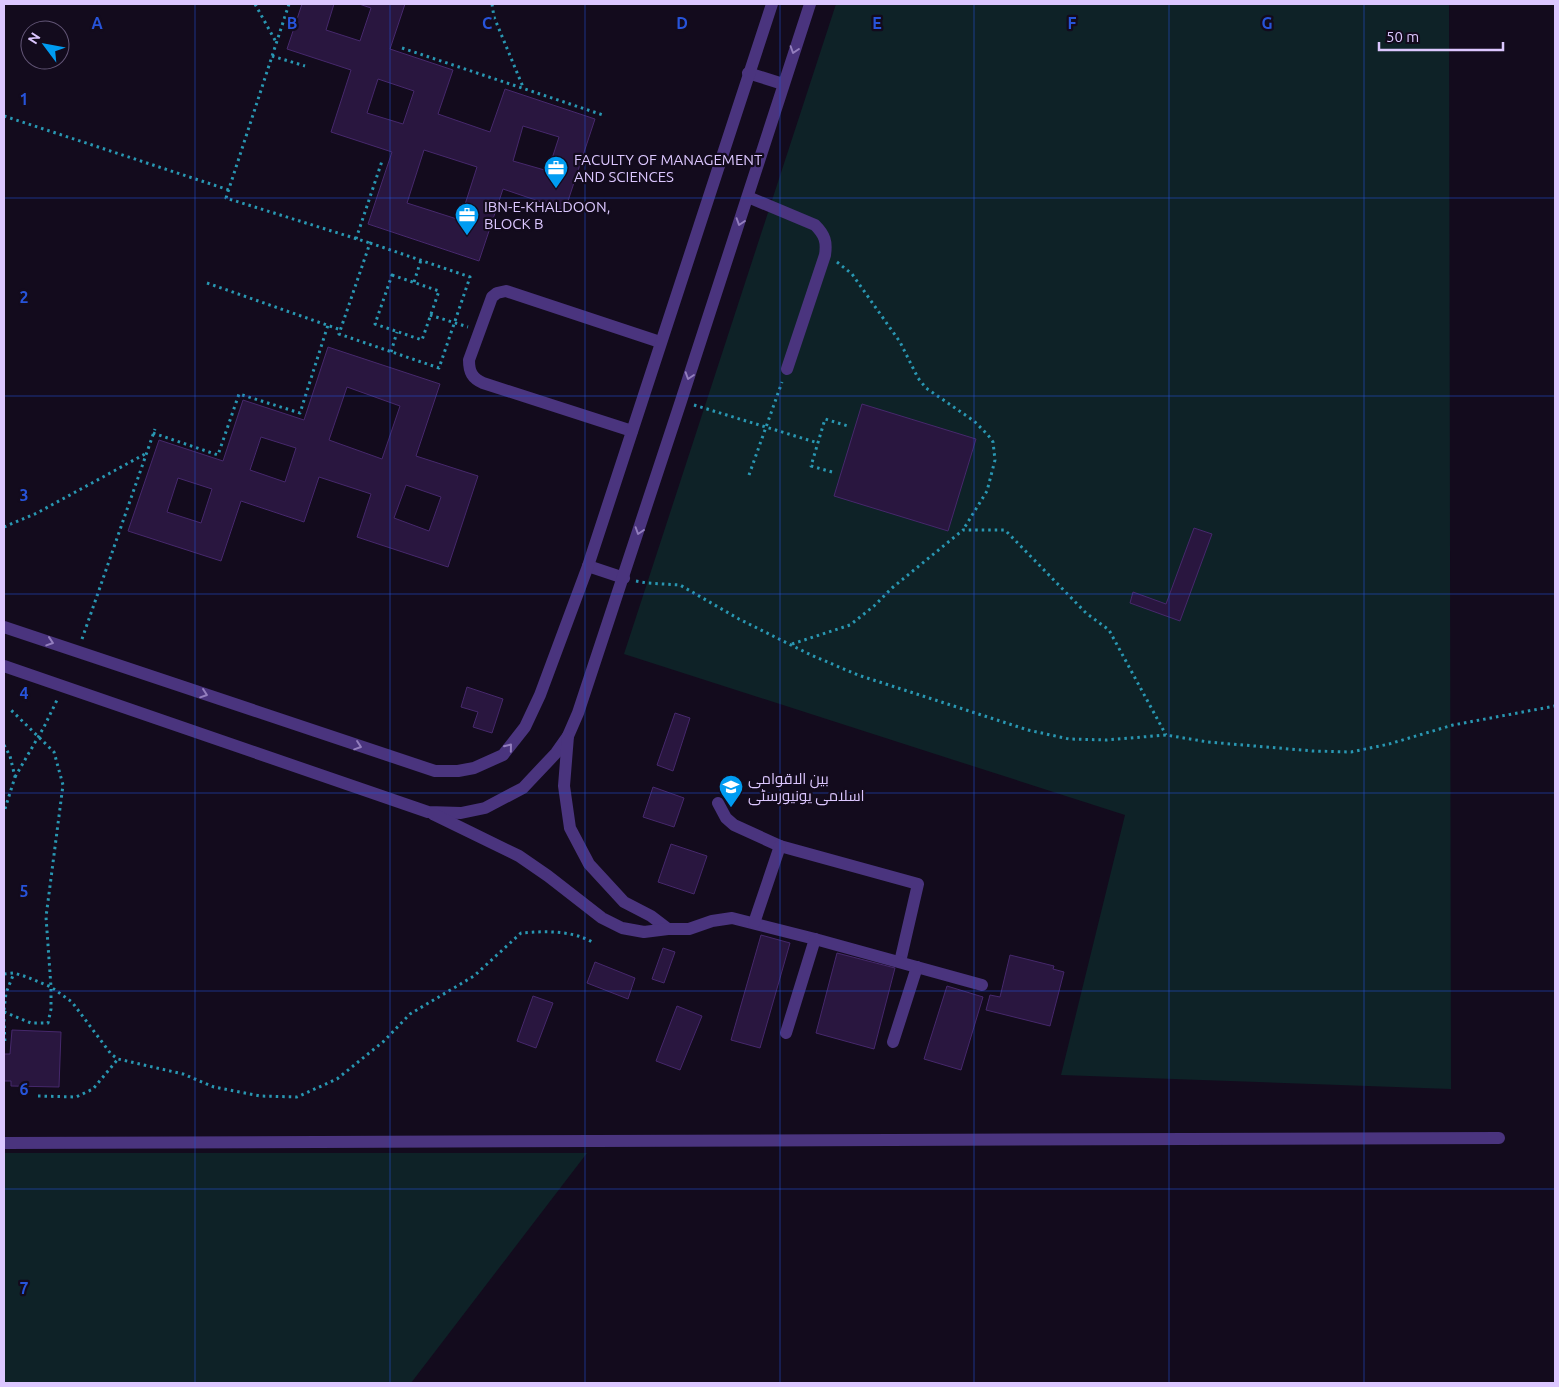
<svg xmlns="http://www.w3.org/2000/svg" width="1559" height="1387" viewBox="0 0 1559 1387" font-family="Ubuntu,Cairo,sans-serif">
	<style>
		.green { fill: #0e2227 }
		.building { fill: #29163f; stroke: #46286c; fill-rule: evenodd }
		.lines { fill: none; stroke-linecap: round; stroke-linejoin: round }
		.path { stroke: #2997b2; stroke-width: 3; stroke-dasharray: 2.5 4; stroke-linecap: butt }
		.minor { stroke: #4a347e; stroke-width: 12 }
		.oneway { stroke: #937ebe }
		.grid { fill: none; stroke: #2754da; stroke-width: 1; stroke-opacity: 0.55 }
		.labels { text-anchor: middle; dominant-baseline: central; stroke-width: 4.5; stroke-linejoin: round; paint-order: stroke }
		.poi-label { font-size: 15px; fill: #dcc7ff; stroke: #130b1d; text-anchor: start }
		.grid-label { font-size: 16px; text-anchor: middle; font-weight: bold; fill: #2754da; stroke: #130b1d; stroke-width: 4.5; stroke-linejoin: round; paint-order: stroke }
	</style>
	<rect width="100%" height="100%" fill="#130b1d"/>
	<!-- green -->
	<g class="green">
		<path d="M836,4H1449L1451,1089L1061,1075L1125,815L624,654Z"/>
		<path d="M4,1153H587L411,1383H4Z"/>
	</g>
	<!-- building -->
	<g class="building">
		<path d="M302,4H334L326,30L360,41L371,8L359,4H405L390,49L453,70L438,114L490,132L505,89L595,119L565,210L503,189L479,261L368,224L392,152L331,132L351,70L287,49ZM378,79L414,91L403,124L367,113ZM523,126L559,137L548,171L513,161ZM424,150L477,167L460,220L407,203Z"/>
		<path d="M328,347L440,384L416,456L478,476L448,567L357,537L371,494L319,477L304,522L241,501L221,561L128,531L159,440L223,461L243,400L304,420ZM347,387L400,406L382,459L329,440ZM261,437L296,448L285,482L250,470ZM178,478L212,489L201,523L167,512ZM406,485L441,497L429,531L394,518Z"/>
		<path d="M862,404L976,439L948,531L834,496Z"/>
		<path d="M1194,528L1212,534L1180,621L1130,603L1133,592L1166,604Z"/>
		<path d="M467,687L503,699L492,733L473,727L478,712L461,707Z"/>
		<path d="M675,713L690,718L673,771L657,765Z"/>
		<path d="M653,787L684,798L674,827L643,817Z"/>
		<path d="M671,844L707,856L694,894L658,882Z"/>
		<path d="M761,935L790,943L760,1048L731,1040Z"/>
		<path d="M663,948L675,952L664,983L652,979Z"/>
		<path d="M837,953L895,968L874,1049L816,1033Z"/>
		<path d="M1010,955L1054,966L1053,969L1064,972L1050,1026L986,1010L990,995L1000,997Z"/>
		<path d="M595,962L635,978L628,999L587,983Z"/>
		<path d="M947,986L983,997L961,1070L924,1059Z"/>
		<path d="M533,996L553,1003L536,1048L517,1041Z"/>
		<path d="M677,1006L702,1016L680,1070L656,1061Z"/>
		<path d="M12,1030L61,1032L59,1087L11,1086V1081H4V1054H10Z"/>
	</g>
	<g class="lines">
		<!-- path -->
		<g class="path">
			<path d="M255,4L276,42"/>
			<path d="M289,4L226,198L370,243"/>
			<path d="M492,4L494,17L523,87"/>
			<path d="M402,48L603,115"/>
			<path d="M272,56L305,66"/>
			<path d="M4,116L229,190"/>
			<path d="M356,239L382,161"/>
			<path d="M370,243L470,277L439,368L339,334Z"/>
			<path d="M837,262L852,274L900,342L918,378L926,388L974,421L988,435L993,442L995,460L987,491L963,530"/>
			<path d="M392,275L439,291L422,340L375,324Z"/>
			<path d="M414,282L421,260"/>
			<path d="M207,283L341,330"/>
			<path d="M430,315L468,327"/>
			<path d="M391,352L397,332"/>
			<path d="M694,405L818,443"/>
			<path d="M153,433L218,455L239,394L300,413L328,325"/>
			<path d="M832,472L811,466L825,419L848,426"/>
			<path d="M749,475L782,382"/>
			<path d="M4,527L37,513L145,454"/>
			<path d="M636,581L647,583L680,585L739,619L811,655L858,675L1028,730L1069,739L1106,740L1166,735L1208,742L1313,751L1351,752L1389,744L1453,725L1555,706"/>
			<path d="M82,639L155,429"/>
			<path d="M792,644L850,625L874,606L892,588L963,530H1005L1086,613L1109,630L1166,735"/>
			<path d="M4,745L10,756L15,777L4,812"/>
			<path d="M15,777L44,727L58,698"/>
			<path d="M4,974L14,973L27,977L51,987L72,1002L111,1054L118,1059L183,1074L214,1087L260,1096L297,1097L337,1079L384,1041L410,1014L474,976L521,933C546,931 572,930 594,943"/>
			<path d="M4,1010L6,993L14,973"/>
			<path d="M4,1012L31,1023H48L51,1009V987L46,917L63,785L54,752L11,710"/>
			<path d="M4,1019L5,1045"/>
			<path d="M38,1096L76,1097L93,1089L118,1059"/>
		</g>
		<!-- minor -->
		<g class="minor">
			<path d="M748,73L783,84"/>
			<path d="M748,197L815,225C825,235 827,242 825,255L787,369"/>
			<path d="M632,431L483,383C472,378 469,372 469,360L492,297L497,293L506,291L660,342"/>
			<path d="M588,566L624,578"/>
			<path d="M4,627L435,771H458L474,768L503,755L525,727L540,695L588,566L772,4"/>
			<path d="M4,666L428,812L461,813L485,808L523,788L556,753L568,736L578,713L681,401L810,4"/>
			<path d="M568,736L564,786L570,828L589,864L624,902L651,916L668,929"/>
			<path d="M718,803L726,818L734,825L780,846L918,884L900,962"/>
			<path d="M433,814L519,856L548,876L602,918L622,928L644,932L668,929H689L712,921L732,918L815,939L982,985"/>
			<path d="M754,923L780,846"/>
			<path d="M786,1033L815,939"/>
			<path d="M893,1042L917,967"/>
			<path d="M4,1143L1499,1138"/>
		</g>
	</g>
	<!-- one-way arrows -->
	<defs><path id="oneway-chevron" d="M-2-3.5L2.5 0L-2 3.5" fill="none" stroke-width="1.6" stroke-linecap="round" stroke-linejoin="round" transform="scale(1.25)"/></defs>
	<g class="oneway">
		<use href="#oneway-chevron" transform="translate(794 50) rotate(108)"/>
		<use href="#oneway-chevron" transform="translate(740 222) rotate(108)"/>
		<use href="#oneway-chevron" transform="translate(689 376) rotate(108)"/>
		<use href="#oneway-chevron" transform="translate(639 531) rotate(108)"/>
		<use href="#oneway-chevron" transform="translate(50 642) rotate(18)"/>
		<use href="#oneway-chevron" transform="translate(204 694) rotate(19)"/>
		<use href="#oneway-chevron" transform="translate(358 746) rotate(19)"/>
		<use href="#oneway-chevron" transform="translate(509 747) rotate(-51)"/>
	</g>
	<!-- grid -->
	<path class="grid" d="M195,4V1383M390,4V1383M585,4V1383M780,4V1383M974,4V1383M1169,4V1383M1364,4V1383M4,198H1555M4,396H1555M4,594H1555M4,793H1555M4,991H1555M4,1189H1555"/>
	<!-- icons -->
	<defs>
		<symbol id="office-pin" viewBox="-11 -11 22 30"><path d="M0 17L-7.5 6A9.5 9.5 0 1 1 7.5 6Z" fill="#009cf2" stroke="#130b1d"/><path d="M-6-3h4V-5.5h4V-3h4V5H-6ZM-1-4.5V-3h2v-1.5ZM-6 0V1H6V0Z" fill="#fff"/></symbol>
		<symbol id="university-pin" viewBox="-11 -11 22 30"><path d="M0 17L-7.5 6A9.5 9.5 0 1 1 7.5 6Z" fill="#009cf2" stroke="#130b1d"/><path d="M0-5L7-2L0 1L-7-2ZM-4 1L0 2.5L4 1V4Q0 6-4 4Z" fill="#fff"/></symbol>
	</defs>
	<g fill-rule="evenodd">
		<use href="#office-pin" x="542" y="154" width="28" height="38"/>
		<use href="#office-pin" x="453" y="201" width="28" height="38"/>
		<use href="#university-pin" x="717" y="773" width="28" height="38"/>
	</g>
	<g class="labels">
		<!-- poi labels -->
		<g class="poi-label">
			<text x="574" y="159">FACULTY OF MANAGEMENT<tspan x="574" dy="17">AND SCIENCES</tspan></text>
			<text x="484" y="206">IBN-E-KHALDOON,<tspan x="484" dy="17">BLOCK B</tspan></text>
			<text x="748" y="778">بین الاقوامی<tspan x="748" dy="17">اسلامی یونیورسٹی</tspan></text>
		</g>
	</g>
	<g class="grid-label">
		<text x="97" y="29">A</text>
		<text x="292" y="29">B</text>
		<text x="487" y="29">C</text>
		<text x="682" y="29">D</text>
		<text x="877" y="29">E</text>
		<text x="1072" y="29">F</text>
		<text x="1267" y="29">G</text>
		<text x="24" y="105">1</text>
		<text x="24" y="303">2</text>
		<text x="24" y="501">3</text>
		<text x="24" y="699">4</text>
		<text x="24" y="897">5</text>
		<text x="24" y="1095">6</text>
		<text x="24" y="1294">7</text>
	</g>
	<!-- border -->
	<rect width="1559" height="1387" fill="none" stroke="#dcc7ff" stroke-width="10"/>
	<!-- north arrow -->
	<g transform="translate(45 45) rotate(302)"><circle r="24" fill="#130b1d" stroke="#635677"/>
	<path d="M0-4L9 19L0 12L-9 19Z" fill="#009cf2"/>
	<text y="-8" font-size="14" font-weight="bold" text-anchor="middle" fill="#dcc7ff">N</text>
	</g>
	<!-- scale -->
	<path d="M1379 42v8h124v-8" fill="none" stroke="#dcc7ff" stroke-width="2.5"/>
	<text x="1386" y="42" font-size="15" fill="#dcc7ff" stroke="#130b1d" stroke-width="4" paint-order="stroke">50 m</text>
</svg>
